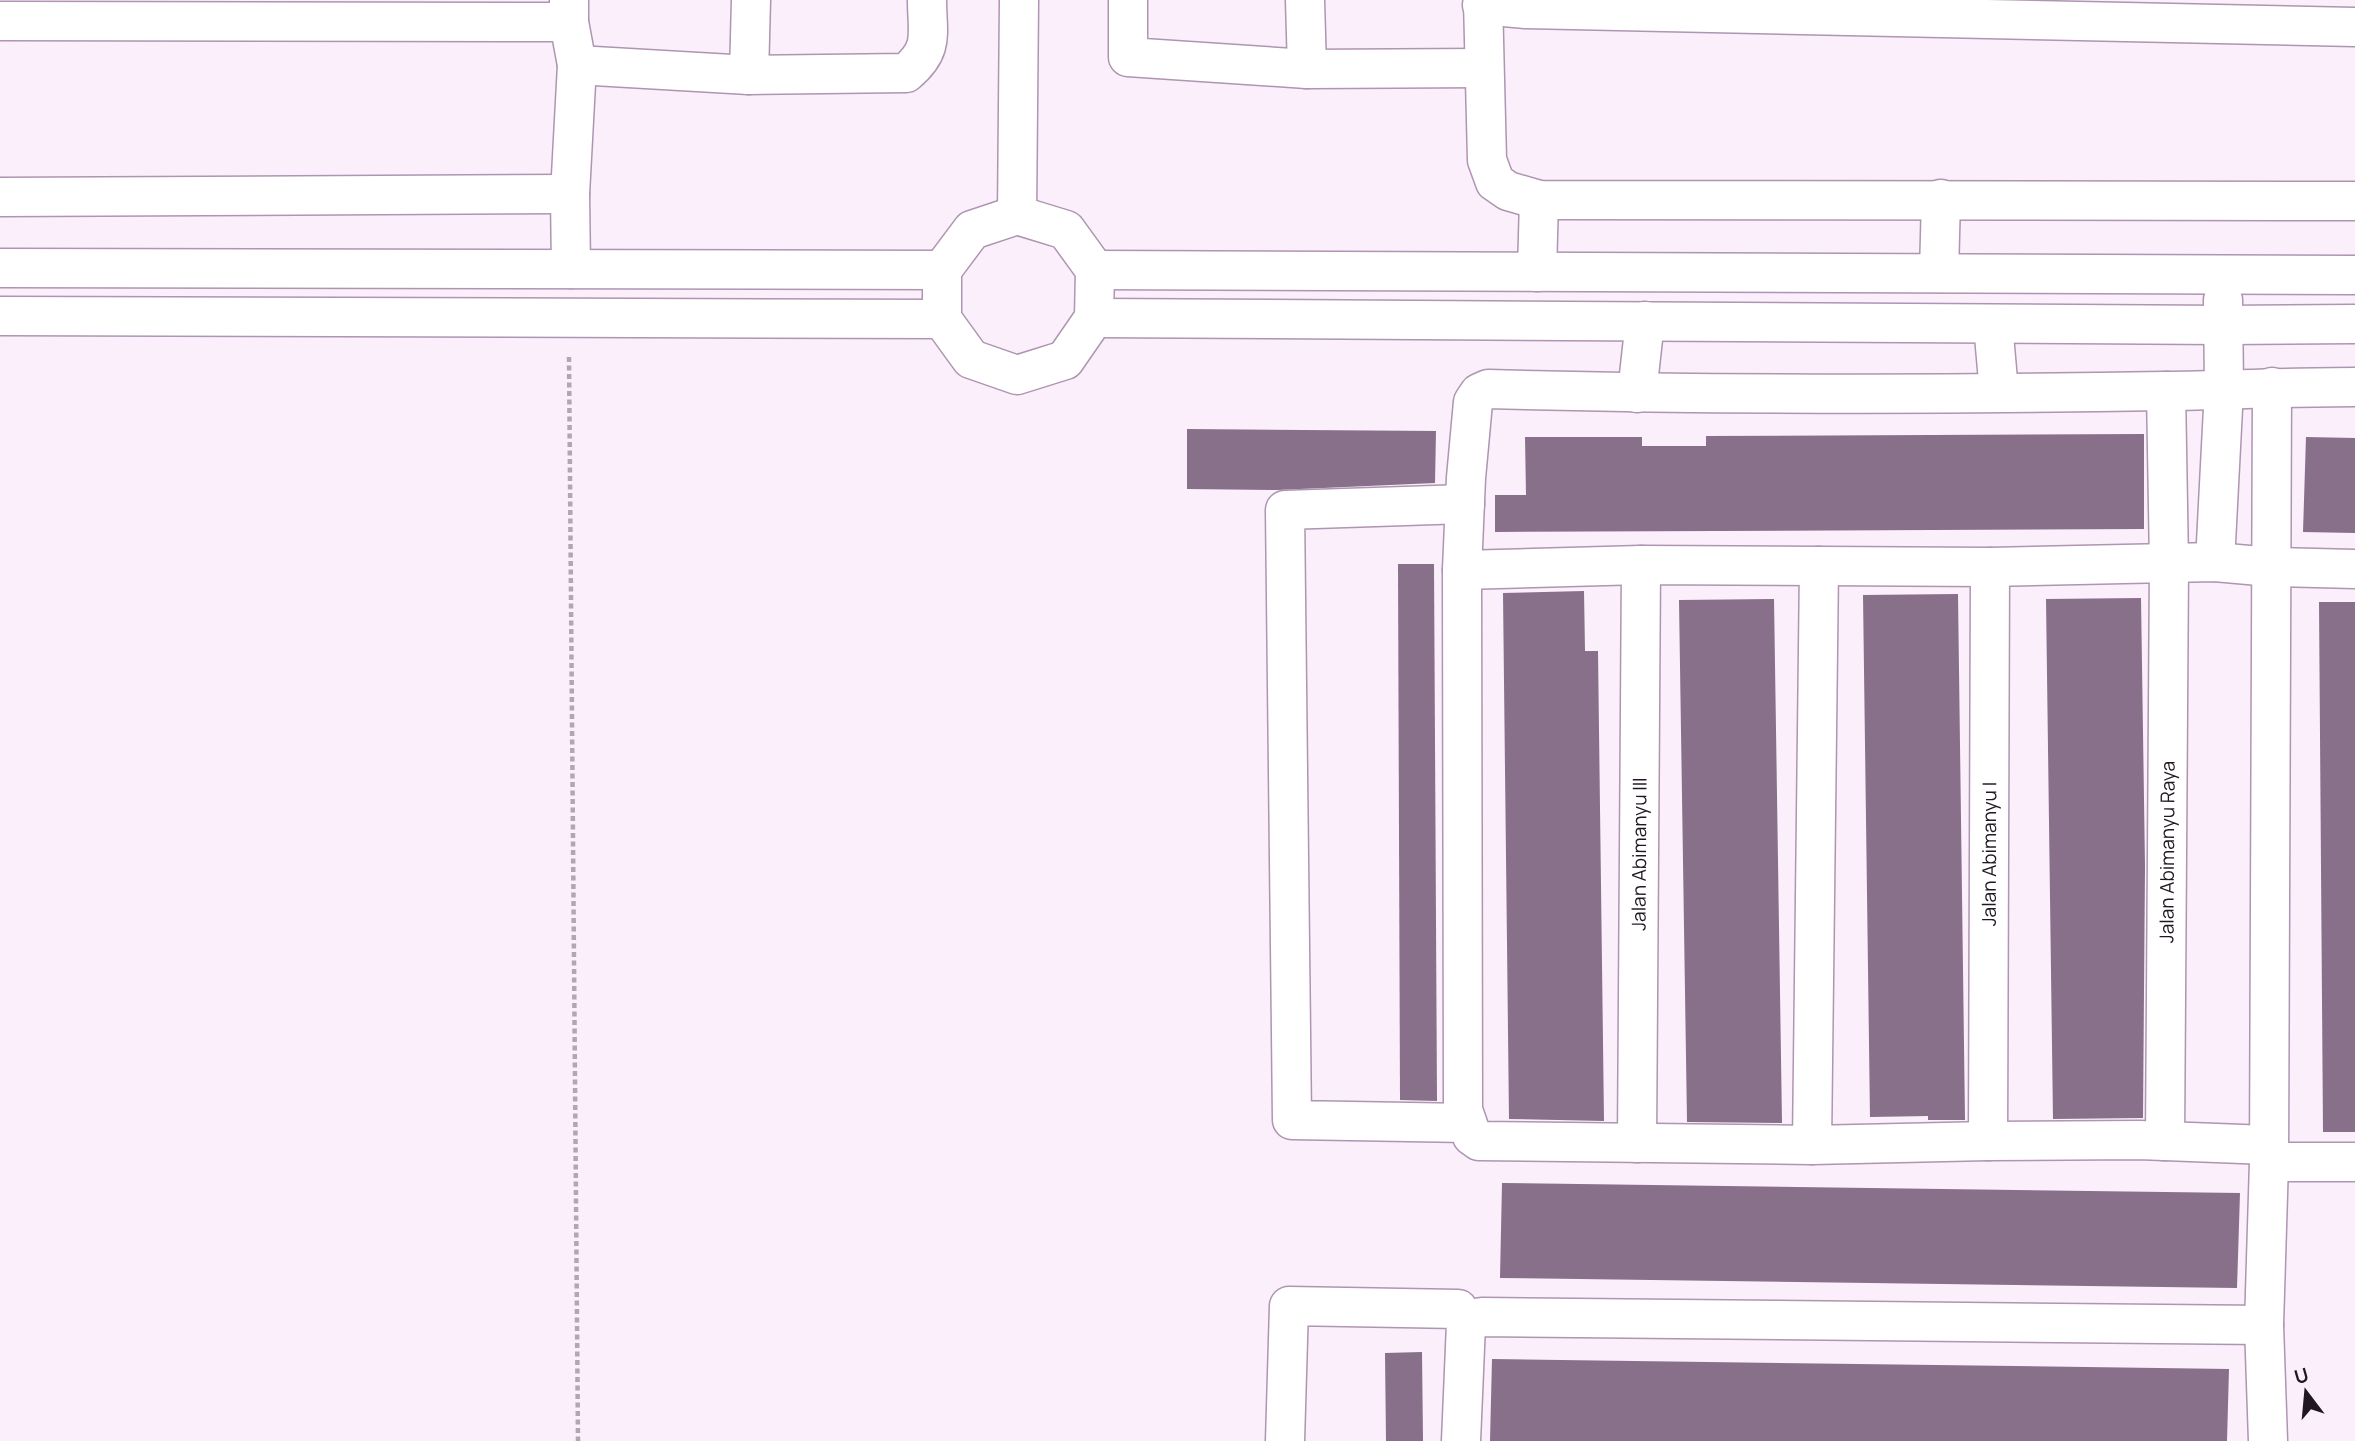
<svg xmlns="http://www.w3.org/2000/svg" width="2355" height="1441" viewBox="0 0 2355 1441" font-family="Manrope,sans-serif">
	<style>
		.building { fill: #886f8a }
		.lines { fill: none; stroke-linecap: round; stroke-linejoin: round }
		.minor-casing { stroke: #ae95b1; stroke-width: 41 }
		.path { stroke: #b1a6b1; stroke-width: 4.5; stroke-dasharray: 5 3.5; stroke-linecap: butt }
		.minor { stroke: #fff; stroke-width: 38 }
		.labels { text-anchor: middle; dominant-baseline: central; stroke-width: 5; stroke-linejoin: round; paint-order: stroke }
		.street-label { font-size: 19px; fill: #211721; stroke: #faeffb }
	</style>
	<rect width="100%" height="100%" fill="#faeffb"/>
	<!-- building -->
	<g class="building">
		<path d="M1187,429L1436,431L1435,483L1278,490L1187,489Z"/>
		<path d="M2144,434V529L1495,532V495H1526L1525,437H1642V446H1706V436Z"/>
		<path d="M2306,437L2355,438V533L2303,532Z"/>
		<path d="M1398,564H1434L1437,1101L1400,1100Z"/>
		<path d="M1584,591L1585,651H1598L1604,1121L1509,1119L1503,593Z"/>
		<path d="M1958,594L1965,1120H1928V1116L1870,1117L1863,595Z"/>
		<path d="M2141,598L2145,866L2143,1118L2053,1119L2046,599Z"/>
		<path d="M1774,599L1782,1123L1687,1122L1679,600Z"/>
		<path d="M2319,602H2355V1132H2323Z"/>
		<path d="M1502,1183L2240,1193L2237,1288L1500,1278Z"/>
		<path d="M1422,1352L1423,1441H1386L1385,1353Z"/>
		<path d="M1492,1359L2229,1369L2227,1441H1490Z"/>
	</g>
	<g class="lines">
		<defs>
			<g id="minor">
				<path d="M569,0V22L577,65L570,194L571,269"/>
				<path d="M1128,0V57L1307,69L1484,68"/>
				<path d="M1305,0L1307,69"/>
				<path d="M1483,0L1487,160L1495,182L1508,191L1539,200L2355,201"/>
				<path d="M1482,5L1526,9L2355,27"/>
				<path d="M0,21L569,22"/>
				<path d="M577,65L749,75L751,0"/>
				<path d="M749,75L906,73C935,49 927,34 927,0"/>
				<path d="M0,197L570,194"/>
				<path d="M1017,215L1066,230L1095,270L1094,318L1065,360L1017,375L971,359L942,319V270L972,230Z"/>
				<path d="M1017,215L1019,0"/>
				<path d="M0,268L942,270"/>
				<path d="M1095,270L2355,275"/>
				<path d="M1537,272L1539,200"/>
				<path d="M1939,273L1941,199"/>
				<path d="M0,316L942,319"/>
				<path d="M1094,318L2225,325L2355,324"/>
				<path d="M1993,324L1999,392"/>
				<path d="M1637,393L1645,321"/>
				<path d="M1465,504L1285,510L1292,1120L1467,1123"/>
				<path d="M2215,562L2224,389L2223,300"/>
				<path d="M1462,570L1641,565L1990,567L2215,562L2271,567L2355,569"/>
				<path id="s1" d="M1988,1141L1990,567"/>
				<path id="s2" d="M2165,1141L2169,564L2166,391"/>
				<path id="s3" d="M1637,1143L1641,565"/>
				<path d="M1812,1145L1819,566"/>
				<path d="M2268,1145L2139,1140L1988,1141L1812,1145L1479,1141L1472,1136L1463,1110L1462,570L1466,478L1473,402L1479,393L1488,389C1713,395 1939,395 2165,391C2228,390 2291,387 2355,387"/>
				<path d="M2269,1162H2355"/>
				<path d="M1466,1324L1475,1318L1482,1317L2264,1325"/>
				<path d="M1285,1441L1289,1306L1458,1309L1466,1324L1461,1441"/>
				<path d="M2268,1441L2264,1325L2269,1162L2272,387"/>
			</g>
		</defs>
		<!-- minor casing -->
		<use href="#minor" class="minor-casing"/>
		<!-- path -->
		<path class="path" d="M569,357L578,1441"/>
		<!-- minor -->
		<use href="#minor" class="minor"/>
	</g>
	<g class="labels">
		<!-- street labels -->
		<g class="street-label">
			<text stroke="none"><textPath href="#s2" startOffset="289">Jalan Abimanyu Raya</textPath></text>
			<text stroke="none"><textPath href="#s3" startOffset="289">Jalan Abimanyu III</textPath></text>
			<text stroke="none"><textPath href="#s1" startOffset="287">Jalan Abimanyu I</textPath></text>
		</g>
	</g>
	<!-- north arrow -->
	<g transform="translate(2306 1392) rotate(344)" stroke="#faeffb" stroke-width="5" paint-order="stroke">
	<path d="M0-5L12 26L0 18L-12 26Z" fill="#211721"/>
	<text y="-10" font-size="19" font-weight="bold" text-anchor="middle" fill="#211721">U</text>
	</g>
</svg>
